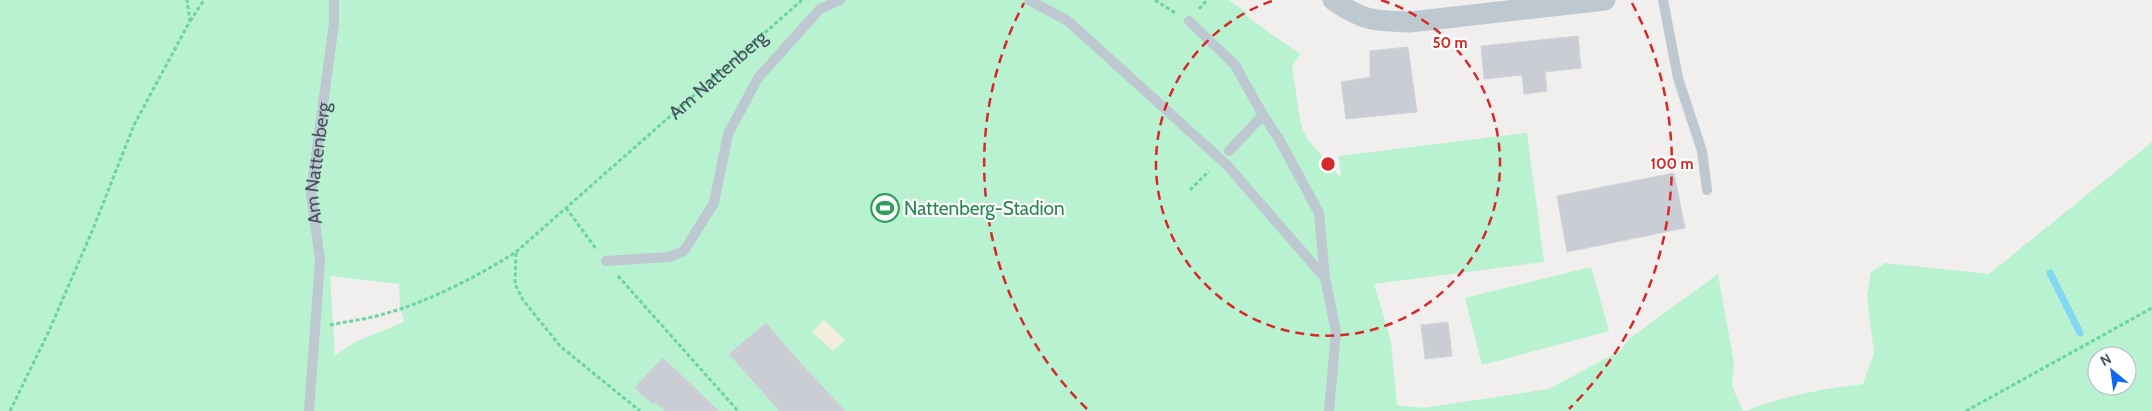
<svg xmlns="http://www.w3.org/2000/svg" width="2152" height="411" viewBox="0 0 2152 411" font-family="Cabin,sans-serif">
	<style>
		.green { fill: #b8f2d0; fill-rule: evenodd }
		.sand { fill: #f3eddd }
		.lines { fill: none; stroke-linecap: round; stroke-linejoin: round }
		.stream { stroke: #82d8f2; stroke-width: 7 }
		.building { fill: #cacdd3; stroke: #d1d4da }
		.path { stroke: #6ed3a3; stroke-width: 3; stroke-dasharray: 4 2.5; stroke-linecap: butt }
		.service { stroke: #bdc8d1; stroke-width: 10 }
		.minor { stroke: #bdc8d1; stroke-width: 21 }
		.ring { fill: none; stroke: #d62828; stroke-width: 2.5; stroke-dasharray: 9 6 }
		.labels { text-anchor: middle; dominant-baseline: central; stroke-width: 4.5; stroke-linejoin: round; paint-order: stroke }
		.street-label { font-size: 19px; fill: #45515d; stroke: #fff }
		.leisure-label { font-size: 19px; fill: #27864d; stroke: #fff; text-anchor: start }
		.centre { fill: #d62828; stroke: #fff; stroke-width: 2.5 }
		.ring-label { font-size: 15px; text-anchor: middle; font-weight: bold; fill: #d62828; stroke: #fff; stroke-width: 4.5; stroke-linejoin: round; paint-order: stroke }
	</style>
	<rect width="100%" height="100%" fill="#f1eeee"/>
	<!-- green -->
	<g class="green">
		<path d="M0,0H1229L1247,13L1246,16L1300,54L1292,67L1301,125L1308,140L1341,178L1339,156L1527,133L1544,262L1374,284L1391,341L1397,405L1423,408L1549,389L1621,350L1630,338L1718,274L1734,363L1732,386L1743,411H0ZM330,276L399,284L400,305L404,322L357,341L335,355Z"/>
		<path d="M2152,142V411H1745C1786,396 1820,389 1863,384L1874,353L1867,295L1871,272L1885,263L1989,274ZM2097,356H2127V386H2097Z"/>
		<path d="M1591,267L1609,331L1482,365L1465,298Z"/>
	</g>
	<!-- sand -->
	<path class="sand" d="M824,320L845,340L833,351L812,332Z"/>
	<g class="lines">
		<!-- stream -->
		<path class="stream" d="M2050,273L2080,333"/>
	</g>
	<!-- building -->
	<g class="building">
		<path d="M1578,36L1581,68L1545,72L1547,91L1524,94L1522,75L1484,79L1481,46Z"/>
		<path d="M1408,47L1417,112L1346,119L1341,82L1370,77V51Z"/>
		<path d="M1674,173L1685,228L1567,252L1557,196Z"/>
		<path d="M1448,322L1452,356L1425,359L1421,325Z"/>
		<path d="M766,323L788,349L845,411H779L775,406L729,354Z"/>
		<path d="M663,358L719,411H665L655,402L653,404L641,394L635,387Z"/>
	</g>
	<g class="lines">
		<!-- path -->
		<g class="path">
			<path d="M1155,0L1175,13"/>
			<path d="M1199,9L1207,0"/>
			<path d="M190,21L204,0"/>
			<path d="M1190,190L1209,171"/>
			<path d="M566,208L597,250"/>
			<path d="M516,253L515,284L523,300L560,346L640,411"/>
			<path d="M618,276L738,411"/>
			<path id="s1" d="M330,325C349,321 369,319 387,313C428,302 480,275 516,252L802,0"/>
			<path d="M10,411L49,331L93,229L134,125L190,21L187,0"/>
			<path d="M1966,411L2152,308"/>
		</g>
		<!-- service -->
		<g class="service">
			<path d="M1029,0L1068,21L1227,165L1325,278"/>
			<path d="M1663,0L1678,78L1702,151L1707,190"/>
			<path d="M1189,21L1235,65L1263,115L1279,139L1319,213L1325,278L1336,332L1329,411"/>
			<path d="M1229,151L1263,115"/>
			<path d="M606,261L669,257L684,251L714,203L728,134L758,78L820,9L840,0"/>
			<path id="s2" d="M309,411L320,261L311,193L334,23V0"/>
		</g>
		<!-- minor -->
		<path class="minor" d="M1333,0C1363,21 1374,21 1410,22L1605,0"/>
	</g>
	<!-- distance rings -->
	<g class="ring">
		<path d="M1381 0A172 172 0 1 1 1275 0"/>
		<path d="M1087 409A344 344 0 0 1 1024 3M1632 3A344 344 0 0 1 1569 409"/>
	</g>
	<!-- icons -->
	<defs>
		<symbol id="stadium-ring" viewBox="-11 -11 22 22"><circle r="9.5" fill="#fff" stroke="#2e9e5b" stroke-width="1.5"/><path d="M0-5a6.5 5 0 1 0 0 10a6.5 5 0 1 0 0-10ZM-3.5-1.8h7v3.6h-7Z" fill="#2e9e5b"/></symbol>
	</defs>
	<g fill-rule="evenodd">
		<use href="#stadium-ring" x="869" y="192" width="32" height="32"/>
	</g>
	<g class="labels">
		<!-- street labels -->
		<g class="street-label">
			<text stroke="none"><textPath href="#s1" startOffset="470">Am Nattenberg</textPath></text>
			<text stroke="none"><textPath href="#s2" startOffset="249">Am Nattenberg</textPath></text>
		</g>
		<!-- leisure labels -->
		<g class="leisure-label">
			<text x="904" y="208">Nattenberg-Stadion</text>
		</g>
	</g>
	<circle cx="1328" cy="164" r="8" class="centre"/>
	<g class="ring-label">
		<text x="1450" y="48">50 m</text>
		<text x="1672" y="169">100 m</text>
	</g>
	<!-- north arrow -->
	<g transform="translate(2112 371) rotate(331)"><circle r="24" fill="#ffffff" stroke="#b5b9be"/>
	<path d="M0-4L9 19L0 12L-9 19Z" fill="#0b69ed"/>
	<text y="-8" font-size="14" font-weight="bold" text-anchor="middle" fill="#45515d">N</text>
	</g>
</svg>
